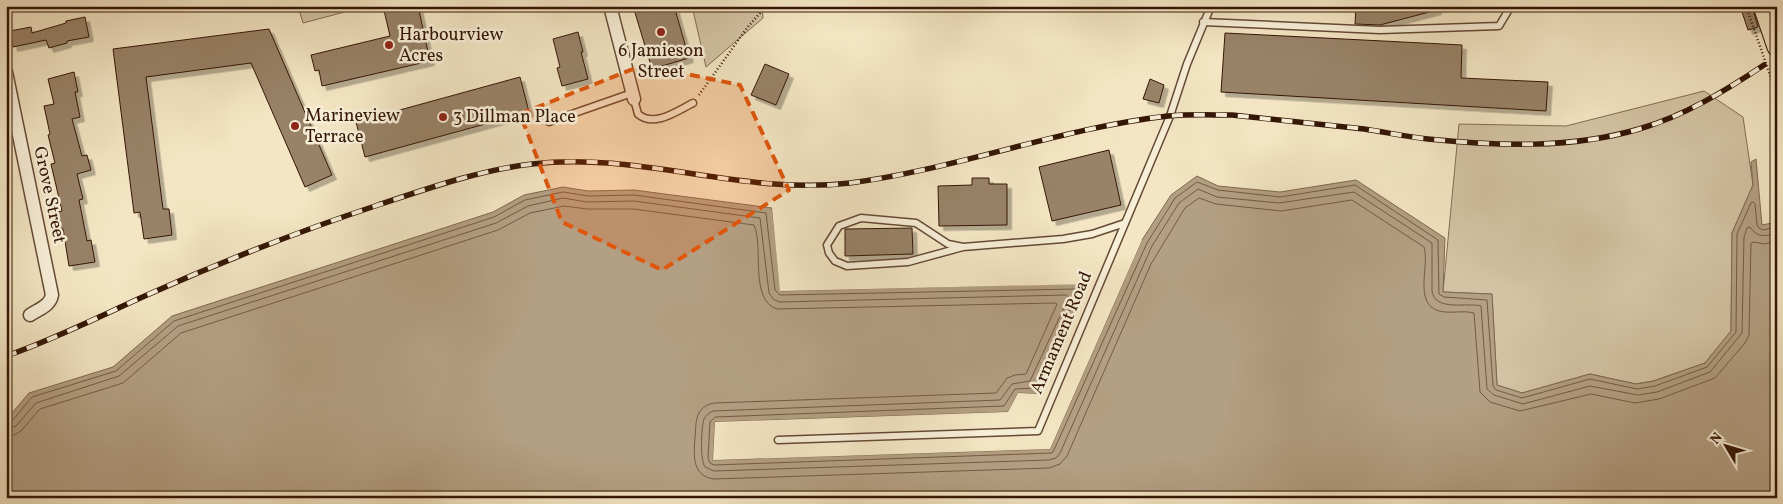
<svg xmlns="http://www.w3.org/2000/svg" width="1783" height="504" viewBox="0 0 1783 504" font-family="Vollkorn,serif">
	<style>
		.green { fill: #d3c3a4; stroke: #846c54 }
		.water { fill: #b39f83; stroke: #806851 }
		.pier { fill: #f4e6c4 }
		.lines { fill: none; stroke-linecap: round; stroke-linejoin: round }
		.shore { stroke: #745a44; stroke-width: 1 }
		.building { fill: #988268; stroke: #341605; filter: url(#shadow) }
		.service-casing { stroke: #644a35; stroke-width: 9 }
		.minor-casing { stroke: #644a35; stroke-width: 15 }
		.primary-casing { stroke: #341605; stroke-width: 21 }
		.path { stroke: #341605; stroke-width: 2.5; stroke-dasharray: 1 2.5; stroke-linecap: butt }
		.service { stroke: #f8efd9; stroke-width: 6 }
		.minor { stroke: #f8efd9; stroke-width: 12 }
		.primary { stroke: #f4e6c4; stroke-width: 19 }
		.rail-casing { stroke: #341605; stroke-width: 5.5 }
		.rail { stroke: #f8efd9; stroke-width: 4; stroke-dasharray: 11; stroke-linecap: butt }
		.path-bridge { stroke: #341605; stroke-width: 2.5; stroke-dasharray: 1 2.5; stroke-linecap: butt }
		.marked { fill: #df560c; fill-opacity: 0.2; stroke: #df560c; stroke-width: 4; stroke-dasharray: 10 6; stroke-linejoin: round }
		.poi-dot { fill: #8f2418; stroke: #f8efd9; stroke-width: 2 }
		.labels { text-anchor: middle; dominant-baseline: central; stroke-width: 5; stroke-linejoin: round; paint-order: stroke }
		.poi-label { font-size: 18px; fill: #341605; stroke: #f8efd9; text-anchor: start }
		.street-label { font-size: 18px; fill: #341605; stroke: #f8efd9 }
	</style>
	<defs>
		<filter id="shadow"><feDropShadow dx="4.5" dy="4.5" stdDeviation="0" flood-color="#0004"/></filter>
	</defs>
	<rect width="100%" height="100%" fill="#f4e6c4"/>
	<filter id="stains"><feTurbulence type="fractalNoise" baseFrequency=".004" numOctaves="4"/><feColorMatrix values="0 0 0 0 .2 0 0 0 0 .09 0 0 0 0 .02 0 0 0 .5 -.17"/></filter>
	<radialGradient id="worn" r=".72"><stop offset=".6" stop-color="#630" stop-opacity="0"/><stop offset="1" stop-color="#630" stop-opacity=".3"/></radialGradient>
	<!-- green -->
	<g class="green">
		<path d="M298,6H356V9L303,23Z"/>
		<path d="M692,6H762L763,18L706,67Z"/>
		<path d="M1704,91L1743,117L1753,185L1732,233L1731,331L1705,363L1653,381L1636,384L1590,374L1522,393L1497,385L1492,294L1443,292L1459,124L1566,126Z"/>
	</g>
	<!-- water -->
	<path class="water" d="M1756,159L1762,225L1777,222V498H6V420L29,393L113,367L172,316L493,212L524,195L563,187L588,191L634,190L772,208L781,291L1088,283L1037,394L1018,393L1008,412L715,422L713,460L1050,449L1142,240L1171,195L1197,176L1218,186L1280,192L1356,180L1445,238L1443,292L1492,294L1497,385L1522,393L1590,374L1636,384L1654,381L1705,363L1731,331L1732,233L1753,185L1751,162Z"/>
	<!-- pier -->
	<path class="pier" d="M772,208L775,209L783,288L1088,281L1091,284L1039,395L1019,396L1009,414L717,424L716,457L1048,447L1132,255L1140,240H1142L1050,449L713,460L715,422L1008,412L1018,393L1037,394L1088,284L780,291Z"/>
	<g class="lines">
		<!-- shore -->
		<g class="shore">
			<path d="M6,422L12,421L32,397L116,371L174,321L494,217L525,200L563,192L588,196L634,195L766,213L775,290L780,295L1076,289L1079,290L1034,388L1015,389L1004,406L715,417L710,422L708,458L710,463L714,465L1052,453L1054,450L1147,243L1175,198L1197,182L1218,190L1280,197L1355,185L1438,240L1439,294L1444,297L1487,300L1493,386L1496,390L1522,398L1590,379L1637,389L1655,386L1707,367L1736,332L1737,234L1751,203L1753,202L1755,204L1757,225L1759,228L1763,230L1777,227"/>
			<path d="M6,429L16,426L36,403L119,376L178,326L496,223L528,206L563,198L587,202L634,201L760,218L769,293L773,299L779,302L1066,295L1069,297L1030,381L1012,384L1000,400L713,411C709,413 706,415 704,419C701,429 700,460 705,467L714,471L1049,460L1056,458L1060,453L1152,246L1179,203L1198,189L1217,197L1279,203L1354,192L1432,243V291C1435,312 1467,302 1481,306L1487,389L1494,395L1523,404L1590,386L1638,395L1657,392L1710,372L1742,333L1744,237L1747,228L1750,227C1757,238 1765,236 1777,234"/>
			<path d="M6,436L14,435L21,431L40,409L123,383L181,333L498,230L530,213L564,206L587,209H633L754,225C764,247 749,300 777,309L1054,303L1057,304L1026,374L1015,375L1007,378L996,393L715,403C708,404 702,407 699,413C695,420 696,429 695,437C694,454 691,476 714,479L1049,468L1060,464L1067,456L1151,264L1185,208L1199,198L1216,204L1281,211L1352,200L1424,247C1430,265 1413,304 1439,311C1450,314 1463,310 1474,313L1480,392L1490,402L1520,411L1591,394L1635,403L1659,399L1715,378L1745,343L1749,335L1751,243L1754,242L1764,244L1777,241"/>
		</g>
	</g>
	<!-- building -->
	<g class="building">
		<path d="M383,6H418L430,61L322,86L319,70L315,71L311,55L390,36Z"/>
		<path d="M633,6H674L689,58L652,69Z"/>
		<path d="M1356,6H1437V10L1380,25L1355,24Z"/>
		<path d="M1740,6H1752L1758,27L1748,30Z"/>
		<path d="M85,17L89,37L67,41V43L49,48L46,40L13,47L10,31L31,27L32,33L66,23V21Z"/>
		<path d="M269,29L332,175L305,187L251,63L146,77L163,209H169L172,235L144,239L140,212L134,213L113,49Z"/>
		<path d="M578,32L583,52H581L588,79L562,86L557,68L560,67L553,39Z"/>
		<path d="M1225,33L1462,45L1461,78L1548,82L1546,111L1221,92Z"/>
		<path d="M765,64L789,74L776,105L751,95Z"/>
		<path d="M74,72L78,92H75L80,117L72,119L82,156L87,155L91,170L77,174L83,199L79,200L87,241L91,240L95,262L69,266L63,229L55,230L51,213L62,211L51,164L55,163L48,135L50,134L44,106L54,104L48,79Z"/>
		<path d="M520,77L529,112L365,157L356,122Z"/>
		<path d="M1150,79L1164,85L1159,103L1143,99Z"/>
		<path d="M1109,150L1121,205L1052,221L1039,167Z"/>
		<path d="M972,178H989V184H1007V225L939,226L938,186L972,185Z"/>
		<path d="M912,228L913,254L845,256V229Z"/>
	</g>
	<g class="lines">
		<defs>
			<g id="service">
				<path d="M1203,22L1380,30L1499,26L1511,6"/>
				<path d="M634,99L638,114C654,128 677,111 693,103"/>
				<path d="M549,122L632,93"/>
				<path d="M963,247L948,244L916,223L861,218L839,226L827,245L829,253L835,261L847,266L908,262L963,247L1063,239L1092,234L1125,223"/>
				<path d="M778,440L1038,431L1170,116L1187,64L1211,6"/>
			</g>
			<g id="minor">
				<path d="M610,6L634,99"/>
				<path d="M6,72L52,295C50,306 39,309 30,315"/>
			</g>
			<path id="primary" d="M1763,6L1777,47"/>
		</defs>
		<!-- service casing -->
		<use href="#service" class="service-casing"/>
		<!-- minor casing -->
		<use href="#minor" class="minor-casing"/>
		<!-- primary casing -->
		<use href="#primary" class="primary-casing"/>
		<!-- path -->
		<path class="path" d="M699,95L747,28L766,6"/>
		<!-- service -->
		<use href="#service" class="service"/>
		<!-- minor -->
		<use href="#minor" class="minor"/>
		<!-- primary -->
		<use href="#primary" class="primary"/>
		<defs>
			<path id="rail" d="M6,356C55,339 100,316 147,295C223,261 300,231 378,205C429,188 480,170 532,164C639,151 743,196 850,183C958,169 1060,128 1168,116C1189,114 1211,115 1232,115C1276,120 1320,124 1364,129C1385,132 1407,137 1428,139C1498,146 1571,149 1639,129C1684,116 1725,91 1764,65"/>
		</defs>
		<!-- rail casing -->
		<use href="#rail" class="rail-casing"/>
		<!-- rail -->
		<use href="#rail" class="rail"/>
		<!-- path-bridge -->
		<path class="path-bridge" d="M1746,6L1777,95"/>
	</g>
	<!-- marked area -->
	<path class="marked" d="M643,65L740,85L789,190L662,270L562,222L520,114Z"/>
	<!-- markers -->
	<g class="poi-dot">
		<circle cx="661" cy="32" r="5"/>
		<circle cx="389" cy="45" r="5"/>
		<circle cx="443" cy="117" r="5"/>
		<circle cx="295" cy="126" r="5"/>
	</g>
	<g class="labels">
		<!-- poi labels -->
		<g class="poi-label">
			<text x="399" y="35">Harbourview<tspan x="399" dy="21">Acres</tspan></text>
			<text x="661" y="51" text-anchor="middle">6 Jamieson<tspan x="661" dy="21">Street</tspan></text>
			<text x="305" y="116">Marineview<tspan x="305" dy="21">Terrace</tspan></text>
			<text x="453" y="117">3 Dillman Place</text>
		</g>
		<!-- street labels -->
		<g class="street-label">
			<text transform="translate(49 195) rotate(78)">Grove Street</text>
			<text transform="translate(1062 333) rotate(-67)">Armament Road</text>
		</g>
	</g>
	<!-- margin -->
	<rect width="1783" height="504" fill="none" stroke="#f4e6c4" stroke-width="25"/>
	<rect x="8" y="8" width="1768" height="489" fill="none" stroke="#341605" stroke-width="2.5"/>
	<rect x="12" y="12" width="1758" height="479" fill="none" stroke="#341605"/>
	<!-- north arrow -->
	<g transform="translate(1726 446) rotate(308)" stroke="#f8efd9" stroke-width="4" paint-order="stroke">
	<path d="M0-4L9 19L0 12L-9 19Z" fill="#341605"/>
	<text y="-8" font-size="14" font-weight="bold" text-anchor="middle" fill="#341605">N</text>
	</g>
	<rect width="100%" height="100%" filter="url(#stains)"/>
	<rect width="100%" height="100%" fill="url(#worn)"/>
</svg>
